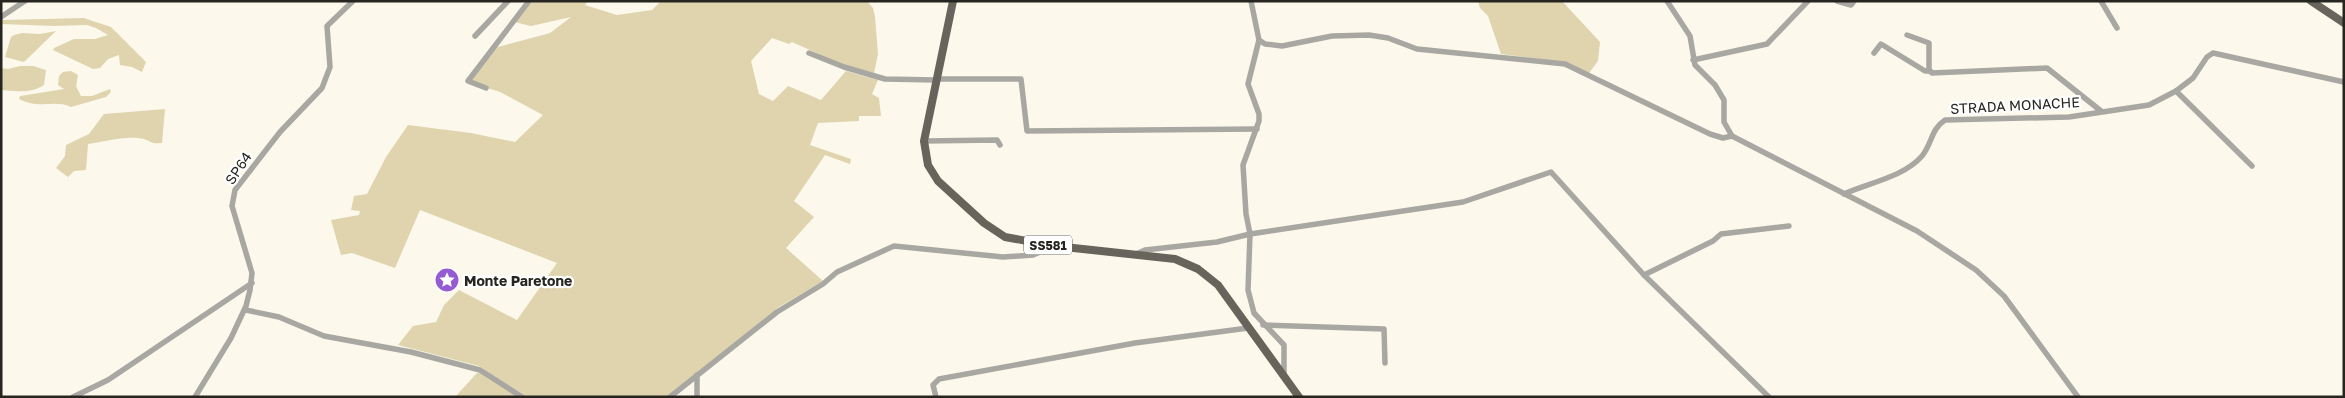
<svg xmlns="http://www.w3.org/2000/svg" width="2345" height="398" viewBox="0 0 2345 398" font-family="'Golos Text',sans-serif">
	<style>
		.green { fill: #dfd4ae }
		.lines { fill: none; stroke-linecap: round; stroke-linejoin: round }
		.minor { stroke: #a9a7a2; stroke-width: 5.5 }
		.major { stroke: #67645b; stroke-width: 8 }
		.labels { text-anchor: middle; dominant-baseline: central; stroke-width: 4.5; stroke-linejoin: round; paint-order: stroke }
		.shield { fill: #fff; stroke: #676663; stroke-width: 1 }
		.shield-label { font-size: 12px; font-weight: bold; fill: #262520 }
		.street-label { font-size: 14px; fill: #262520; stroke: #fff }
		.poi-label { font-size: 14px; font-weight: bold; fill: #262520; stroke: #fff; text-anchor: start }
	</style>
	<rect width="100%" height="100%" fill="#fcf9ec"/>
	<!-- green -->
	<g class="green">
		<path d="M530,1H588L585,5L617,15L652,10L661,1H867L873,8L875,17L878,54L874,73L841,64L792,42L789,44L772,38L751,61L759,94L773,101L788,86L821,100L846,71L878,80L872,94L879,98L881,116H859V121L818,123L810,145L851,159L850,164L825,155L794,201L814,217L786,248L823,281L779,307L666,397H524L479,366L398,345L413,326L436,322L444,305L459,290L517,320L557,263L420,210L395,268L352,253L341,255L331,220L359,215L360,211L351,210L354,196L367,194L386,157L408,125L471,133L515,142L543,115L500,92L472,83L469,78L490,49L550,33L571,17L531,26L514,22Z"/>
		<path d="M1478,1H1562L1600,42L1598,61L1589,73L1556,61L1501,54L1488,16L1480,8Z"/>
		<path d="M84,18L111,27L146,62L142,72L132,67L120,65L119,55L108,59L100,68L93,69L53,50L54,48L74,39H95L108,35L96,28L87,25L54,26L1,24V20Z"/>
		<path d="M56,31L24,62L5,57L11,37L14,35L22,33L40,34Z"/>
		<path d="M20,66H33L46,70L44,85C30,94 17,91 1,90V68L8,69Z"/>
		<path d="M71,71L78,75L76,86L81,96H92L110,89L111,92L106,97L71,107C53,99 41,110 19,99L20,96L64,89L58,85L59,76L63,72Z"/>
		<path d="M165,109L162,143C150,144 153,142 144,139C127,135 104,142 88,144L86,170L74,171L68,177L56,168L65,156L66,145L89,134L104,114Z"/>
		<path d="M477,373H484L517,397H455Z"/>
	</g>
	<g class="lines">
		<!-- minor -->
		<g class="minor">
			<path d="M1251,1L1259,40L1265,44L1282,46L1332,36L1369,35L1388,38L1417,49L1565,64L1710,134L1723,138L1732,136"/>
			<path d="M1667,1L1690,36L1695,65L1715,85L1724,100V122L1732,136L1917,231L1976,270L2004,296L2078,397"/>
			<path d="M1837,1L1851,5L1854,1"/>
			<path d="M2101,1L2117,28"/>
			<path d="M1,17L25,1"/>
			<path d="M1907,35L1929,43V70L1932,73L2047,68L2101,111"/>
			<path d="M475,36L508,1"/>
			<path d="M1259,40L1248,84L1259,114V121L1243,165L1246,214L1250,234L1248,290L1254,313L1284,345V374"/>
			<path d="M809,53L844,67L885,79L936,80"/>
			<path d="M1874,53L1881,44L1925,71H1930"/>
			<path d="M1693,60L1767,44L1808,1"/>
			<path d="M936,79H1021L1027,131L1257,129"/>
			<path d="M486,88L468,81L529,1"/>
			<path d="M2176,91L2252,166"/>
			<path d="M924,141L997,140L1000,145"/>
			<path d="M1844,194C1868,183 1904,177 1922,156C1932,144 1931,129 1945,120L2069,117L2149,105L2176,91L2193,78L2207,57L2213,53L2344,82"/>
			<path d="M1136,254L1145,250L1217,242L1250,234L1463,202L1551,172L1644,275L1769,397"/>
			<path d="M1644,275L1713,241L1721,234L1789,226"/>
			<path d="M246,310L279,317L324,336L411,352L480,370L522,397"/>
			<path d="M1263,325L1384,329L1385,363"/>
			<path d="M697,375V397"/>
			<path d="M73,397L108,380L252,283"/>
			<path d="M195,397L231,338L246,306L250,290L252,273L232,206L235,190L280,132L322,88L330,67L327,26L353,1"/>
			<path d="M670,397L777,312L823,284L837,272L894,246L1003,257L1033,255L1055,246"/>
			<path d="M936,397L933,385L939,379L1135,343L1248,328"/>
		</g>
		<!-- major -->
		<g class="major">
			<path d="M953,1L924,141L928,165L938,181L984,223L1005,237L1055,246L1175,259L1198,269L1218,285L1299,397"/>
			<path d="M2311,1L2344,23"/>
		</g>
	</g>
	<!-- icons -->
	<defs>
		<symbol id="sight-disc" viewBox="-11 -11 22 22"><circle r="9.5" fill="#955bd3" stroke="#fff"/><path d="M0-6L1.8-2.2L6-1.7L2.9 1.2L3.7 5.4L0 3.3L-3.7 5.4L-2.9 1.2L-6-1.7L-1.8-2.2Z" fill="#fff"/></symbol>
	</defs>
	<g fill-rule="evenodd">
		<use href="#sight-disc" x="433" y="266" width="28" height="28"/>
	</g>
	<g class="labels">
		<!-- shield labels -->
		<rect class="shield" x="1024" y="235.5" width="48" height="19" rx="4"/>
		<g class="shield-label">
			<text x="1048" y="245">SS581</text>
		</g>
		<!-- street labels -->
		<g class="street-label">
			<text transform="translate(2015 105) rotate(-3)">STRADA MONACHE</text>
			<text transform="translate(238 168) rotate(-56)">SP64</text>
		</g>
		<!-- poi labels -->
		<g class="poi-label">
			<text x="464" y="280">Monte Paretone</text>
		</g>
	</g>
	<!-- border -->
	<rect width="2345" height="398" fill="none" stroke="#262520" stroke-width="5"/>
</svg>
